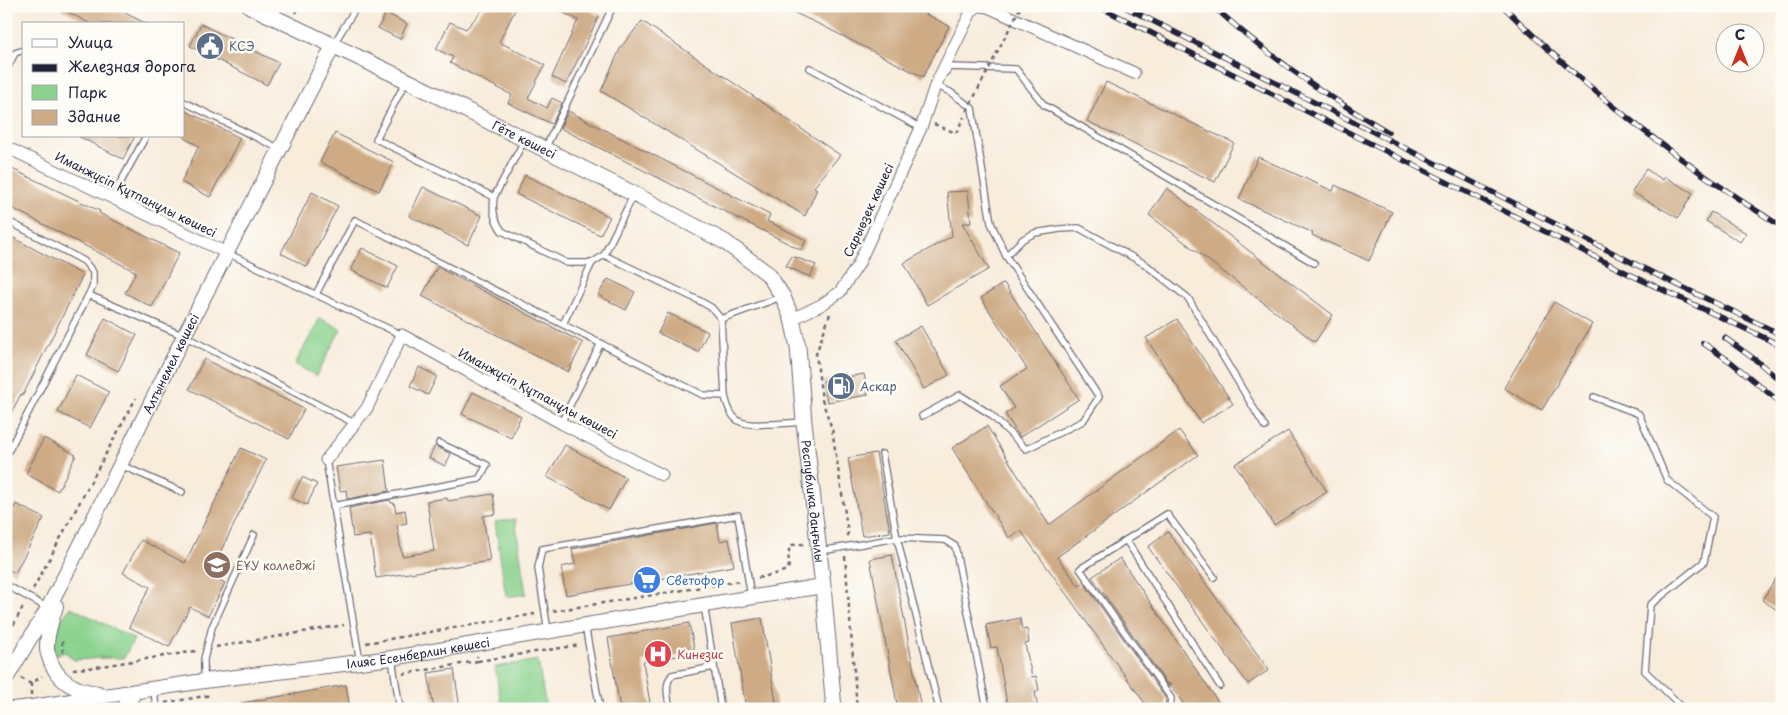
<svg xmlns="http://www.w3.org/2000/svg" width="1788" height="715" viewBox="0 0 1788 715" font-family="'Playpen Sans',sans-serif">
	<style>
		.green { fill: #8ad28d; stroke: #567a64 }
		.building { fill: #ceab85 }
		.lines { fill: none; stroke-linecap: round; stroke-linejoin: round }
		.service-casing { stroke: #6d6973; stroke-width: 8 }
		.minor-casing { stroke: #6d6973; stroke-width: 13 }
		.tertiary-casing { stroke: #6d6973; stroke-width: 16 }
		.secondary-casing { stroke: #6d6973; stroke-width: 17 }
		.path { stroke: #6d6973; stroke-width: 2.5; stroke-dasharray: 4 4; stroke-linecap: butt }
		.service { stroke: #fff; stroke-width: 5.5 }
		.minor { stroke: #fff; stroke-width: 11 }
		.tertiary { stroke: #fff; stroke-width: 14 }
		.secondary { stroke: #fff; stroke-width: 15 }
		.rail-casing { stroke: #22223b; stroke-width: 5.5 }
		.rail { stroke: #fdfcf7; stroke-width: 4; stroke-dasharray: 11; stroke-linecap: butt }
		.path-bridge { stroke: #6d6973; stroke-width: 2.5; stroke-dasharray: 4 4; stroke-linecap: butt }
		.labels { text-anchor: middle; dominant-baseline: central; stroke-width: 5; stroke-linejoin: round; paint-order: stroke }
		.service-label { font-size: 12px; fill: #4e5e75; stroke: #fdfcf7; text-anchor: start }
		.street-label { font-size: 12px; fill: #22223b; stroke: #fdfcf7 }
		.education-label { font-size: 12px; fill: #785e54; stroke: #fdfcf7; text-anchor: start }
		.shop-label { font-size: 12px; fill: #366cbe; stroke: #fdfcf7; text-anchor: start }
		.health-label { font-size: 12px; fill: #be3a42; stroke: #fdfcf7; text-anchor: start }
	</style>
	<rect width="100%" height="100%" fill="#fdfcf7"/>
	<filter id="ink" filterUnits="userSpaceOnUse"><feTurbulence type="fractalNoise" baseFrequency=".02" numOctaves="2"/><feDisplacementMap in="SourceGraphic" scale="10" xChannelSelector="R" yChannelSelector="G"/><feConvolveMatrix kernelMatrix="1 2 1 2 8 2 1 2 1" color-interpolation-filters="sRGB"/></filter>
	<filter id="wash" filterUnits="userSpaceOnUse"><feTurbulence type="fractalNoise" baseFrequency=".0096" numOctaves="4" result="noise"/><feDisplacementMap in="SourceGraphic" scale="20" xChannelSelector="R" yChannelSelector="G"/><feGaussianBlur stdDeviation="1.12" result="paint"/><feColorMatrix in="noise" values="0 0 0 0 0 0 0 0 0 0 0 0 0 0 0 0 0 1.4 0 .05"/><feComposite in="paint" operator="in"/></filter>
	<g filter="url(#wash)">
		<rect width="100%" height="100%" fill="#f8ecdb"/>
		<!-- green -->
		<g class="green">
			<path d="M320,318L341,329L316,376L295,364Z"/>
			<path d="M515,519L526,594L506,597L495,522Z"/>
			<path d="M71,607L134,639L124,658C107,657 91,659 74,660L65,652L56,655L51,633Z"/>
			<path d="M538,660L546,709H502L495,667Z"/>
		</g>
		<g id="blocks">
			<!-- building -->
			<g class="building">
				<path d="M56,6H111L147,24H91Z"/>
				<path d="M486,6H517L499,42L545,65L528,98L547,108L552,98L562,103L552,124L508,103L512,95L450,63L453,57L436,49L450,22L466,29Z"/>
				<path d="M550,6H592L590,10L599,16L566,84L552,77L578,20Z"/>
				<path d="M780,6H910L949,26L923,77L823,26Z"/>
				<path d="M386,13L407,24L400,39L378,28Z"/>
				<path d="M642,21L840,155L814,187L817,189L805,216L601,91L621,47Z"/>
				<path d="M201,24L279,63L267,85L190,46Z"/>
				<path d="M1106,82L1234,143L1215,182L1087,121Z"/>
				<path d="M184,110L240,138L210,197L181,182L199,146L184,138Z"/>
				<path d="M568,111L770,215L767,221L806,240L801,250L560,128Z"/>
				<path d="M335,133L394,162L379,191L320,162Z"/>
				<path d="M78,136H135L123,159Z"/>
				<path d="M1258,157L1333,191L1335,185L1392,212L1369,261L1312,235L1313,233L1239,199Z"/>
				<path d="M10,168L100,211L99,213L179,253L152,307L125,293L136,272L6,205V175Z"/>
				<path d="M1646,169L1663,180L1665,177L1693,193L1678,218L1632,192Z"/>
				<path d="M525,175L610,217L600,235L516,194Z"/>
				<path d="M423,187L482,216L468,245L409,216Z"/>
				<path d="M1167,188L1333,315L1315,342L1149,215Z"/>
				<path d="M968,191L971,223H962L989,269L927,305L904,263L952,236L947,192Z"/>
				<path d="M312,192L338,206L307,267L281,253Z"/>
				<path d="M1711,212L1746,233L1740,242L1706,221Z"/>
				<path d="M6,234L83,275L23,395L21,394L6,423V274L11,266L6,264Z"/>
				<path d="M362,248L398,266L387,288L351,270Z"/>
				<path d="M792,256L816,265L810,277L786,266Z"/>
				<path d="M437,267L583,343L568,372L422,296Z"/>
				<path d="M608,279L635,292L626,310L598,295Z"/>
				<path d="M1004,283L1079,399L1020,437L1005,414L1014,408L1000,386L1027,369L981,298Z"/>
				<path d="M1554,302L1592,324L1542,410L1504,388Z"/>
				<path d="M668,313L708,332L698,352L658,333Z"/>
				<path d="M105,318L137,335L118,371L87,355Z"/>
				<path d="M1177,319L1233,404L1201,423L1146,338Z"/>
				<path d="M921,326L949,375L924,389L896,340Z"/>
				<path d="M204,359L304,409L289,439L189,389Z"/>
				<path d="M419,367L437,376L428,395L410,386Z"/>
				<path d="M864,374L868,395L827,402L823,381Z"/>
				<path d="M76,375L109,392L90,428L58,412Z"/>
				<path d="M473,392L521,416L511,438L462,414Z"/>
				<path d="M987,426L1049,525L1179,430L1198,455L1057,557L1079,586L1084,583L1166,699L1165,709H1149L1021,531L1009,538L952,448Z"/>
				<path d="M1288,431L1327,492L1274,525L1235,464Z"/>
				<path d="M44,438L76,455L58,491L26,474Z"/>
				<path d="M565,445L626,478L609,510L547,477Z"/>
				<path d="M435,446L451,454L445,466L429,458Z"/>
				<path d="M241,448L266,460L209,575L225,583L208,616L190,607L169,647L129,627L150,587L123,573L141,540L185,563Z"/>
				<path d="M876,453L890,532L862,536L848,458Z"/>
				<path d="M385,460L389,491L347,499L346,490L340,491L336,467Z"/>
				<path d="M302,477L317,484L307,505L292,498Z"/>
				<path d="M493,494L496,514L483,516L490,561L376,578L370,535L353,537L349,508L390,500L391,503H394L396,512L405,510L407,523L397,525L402,556L434,551L427,501L447,498L448,501Z"/>
				<path d="M16,504L44,518L15,573L6,568V524Z"/>
				<path d="M717,523L720,541L729,539L734,566L566,595L561,567L575,564L572,549Z"/>
				<path d="M1168,532L1269,670L1248,684L1148,547Z"/>
				<path d="M892,555L921,709H898L870,559Z"/>
				<path d="M1120,558L1223,709H1187L1169,683V687L1092,577Z"/>
				<path d="M1782,569V613L1762,600Z"/>
				<path d="M762,618L777,709H746L732,623Z"/>
				<path d="M1020,618L1022,630L1027,629L1029,643L1025,644L1032,677L1036,676L1039,690L1035,692L1038,709H1013L1011,702L1007,703L997,647L991,648L986,625Z"/>
				<path d="M689,623L695,653L643,662L651,709H620L608,638Z"/>
				<path d="M454,669L460,709H434L428,673Z"/>
				<path d="M346,685L350,709H243L242,703Z"/>
			</g>
		</g>
	</g>
	<g filter="url(#ink)">
		<use href="#blocks" fill-opacity="0" stroke="#6d6973" stroke-width="1"/>
		<g class="lines">
			<defs>
				<g id="service">
					<path d="M274,18L280,6"/>
					<path d="M333,45L357,6"/>
					<path d="M810,68L921,128"/>
					<path d="M6,71L15,53L24,50"/>
					<path d="M946,72L949,67L1016,69L1044,105L1314,263"/>
					<path d="M406,81L376,139L494,197C492,211 494,219 502,231L567,263H592L604,255L698,300L712,308L721,319L781,297"/>
					<path d="M184,102L280,149"/>
					<path d="M545,149L613,6"/>
					<path d="M494,197L524,141"/>
					<path d="M112,198L146,136"/>
					<path d="M6,220L84,261L93,272V286L6,456"/>
					<path d="M227,253L402,335"/>
					<path d="M604,255L634,194"/>
					<path d="M1006,256L1023,239L1035,233L1060,229L1079,228L1145,264L1188,298L1265,427"/>
					<path d="M316,294L355,220L685,386L703,395L725,396C731,423 741,426 767,424C779,424 790,423 802,422"/>
					<path d="M89,295L184,336L354,423"/>
					<path d="M721,319L725,396"/>
					<path d="M563,324L592,263"/>
					<path d="M1594,397L1639,414L1667,480L1713,517L1704,562L1650,605L1645,671L1684,709"/>
					<path d="M922,416L960,395L990,414L1026,449L1083,421L1099,397L1006,256L991,223L972,108L950,92L935,85"/>
					<path d="M561,423L601,343"/>
					<path d="M882,454L897,538L939,709"/>
					<path d="M326,460L360,662"/>
					<path d="M121,465L182,492"/>
					<path d="M333,506L479,479L487,465L439,443"/>
					<path d="M1126,540L1220,686"/>
					<path d="M821,551L897,538L945,540L955,546L987,709"/>
					<path d="M6,585L48,608"/>
					<path d="M704,605L721,709"/>
					<path d="M585,625L600,709"/>
					<path d="M548,631L538,568L542,549L738,515L751,597"/>
					<path d="M392,659L400,709"/>
					<path d="M204,681V659L212,627L254,535"/>
					<path d="M154,689L156,709"/>
					<path d="M670,709C668,698 664,684 672,675L714,667"/>
					<path d="M1170,709L1171,698L1080,569L1167,514L1214,577"/>
				</g>
				<g id="minor">
					<path d="M982,6L988,7L1134,73"/>
					<path d="M6,147L227,253"/>
					<path d="M792,319L821,305L840,292L858,265L921,128L935,86L971,12L977,6"/>
					<path d="M326,460L367,408L402,335L561,423L662,475"/>
				</g>
				<g id="tertiary">
					<path d="M56,606C52,620 46,634 47,649C47,652 49,656 50,660C58,682 76,691 98,693"/>
					<path id="s1" d="M6,679L48,608L71,564L184,336L333,46"/>
					<path id="s2" d="M12,709L32,707L204,681L392,658L704,605L823,586"/>
				</g>
				<g id="secondary">
					<path id="s3" d="M250,6L406,80L634,194L725,242L768,274L783,297L792,319L798,347L804,422L823,586L834,709"/>
					<path d="M124,709L134,692"/>
				</g>
			</defs>
			<!-- service casing -->
			<use href="#service" class="service-casing"/>
			<!-- minor casing -->
			<use href="#minor" class="minor-casing"/>
			<!-- tertiary casing -->
			<use href="#tertiary" class="tertiary-casing"/>
			<!-- secondary casing -->
			<use href="#secondary" class="secondary-casing"/>
			<!-- path -->
			<g class="path">
				<path d="M295,13L299,7"/>
				<path d="M934,124L956,133L964,117"/>
				<path d="M830,314L816,354L822,400L832,429L848,533L846,537"/>
				<path d="M845,556L857,709"/>
				<path d="M758,578L779,573L788,569C791,561 785,553 792,545L804,544"/>
				<path d="M33,589L136,398"/>
				<path d="M553,611L740,581"/>
				<path d="M6,639L24,605"/>
				<path d="M62,641L63,653"/>
				<path d="M366,643L535,614"/>
				<path d="M216,647L344,625"/>
				<path d="M478,661L580,645"/>
				<path d="M73,669L89,668L196,651"/>
				<path d="M403,674L478,661L477,656"/>
				<path d="M21,678L31,684"/>
				<path d="M31,695V684L42,676"/>
				<path d="M165,703L211,695"/>
			</g>
			<!-- service -->
			<use href="#service" class="service"/>
			<!-- minor -->
			<use href="#minor" class="minor"/>
			<!-- tertiary -->
			<use href="#tertiary" class="tertiary"/>
			<!-- secondary -->
			<use href="#secondary" class="secondary"/>
			<defs>
				<g id="rail">
					<path d="M1098,6L1629,274L1782,346"/>
					<path d="M1123,6L1655,274L1782,335"/>
					<path d="M1213,6C1268,56 1324,95 1388,132"/>
					<path d="M1503,6C1587,91 1681,164 1782,227"/>
					<path d="M1725,338L1757,361L1782,382"/>
					<path d="M1703,343L1731,362L1782,404"/>
				</g>
			</defs>
			<!-- rail casing -->
			<use href="#rail" class="rail-casing"/>
			<!-- rail -->
			<use href="#rail" class="rail"/>
			<!-- path-bridge -->
			<path class="path-bridge" d="M967,111L1021,6"/>
		</g>
	</g>
	<!-- icons -->
	<defs>
		<symbol id="civic-disc" viewBox="-11 -11 22 22"><circle r="9.5" fill="#5c6f8a" stroke="#fdfcf7"/><path d="M-.6-6.5H3V-4.5H.6V-3L4-1V1h2V6H-6V1h2V-1L-.6-3ZM-1.2 2.5V6h2.4V2.5Z" fill="#fff"/></symbol>
		<symbol id="fuel-disc" viewBox="-11 -11 22 22"><circle r="9.5" fill="#5c6f8a" stroke="#fdfcf7"/><path d="M-5.5-6h7V0h2V4h1.3V-2.5L3-4.5l.8-.8L6-3V5H2.5V1h-1V6h-7ZM-4.2-4.7v3.2H.2V-4.7Z" fill="#fff"/></symbol>
		<symbol id="university-disc" viewBox="-11 -11 22 22"><circle r="9.5" fill="#8d6e63" stroke="#fdfcf7"/><path d="M0-5L7-2L0 1L-7-2ZM-4 1L0 2.5L4 1V4Q0 6-4 4Z" fill="#fff"/></symbol>
		<symbol id="supermarket-disc" viewBox="-11 -11 22 22"><circle r="9.5" fill="#3f7fe0" stroke="#fdfcf7"/><path d="M-6-5.5h2.5l.6 2H6L4.5 2H-2.5L-4.4-4H-6ZM-1.5 3.2a1.3 1.3 0 1 0 .1 0ZM3 3.2a1.3 1.3 0 1 0 .1 0Z" fill="#fff"/></symbol>
		<symbol id="hospital-disc" viewBox="-11 -11 22 22"><circle r="9.5" fill="#e0444e" stroke="#fdfcf7"/><path d="M-5-5h3v3.5h4V-5h3V5h-3V1.5h-4V5h-3Z" fill="#fff"/></symbol>
	</defs>
	<g fill-rule="evenodd">
		<use href="#civic-disc" x="194" y="30" width="32" height="32"/>
		<use href="#fuel-disc" x="825" y="370" width="32" height="32"/>
		<use href="#university-disc" x="201" y="549" width="32" height="32"/>
		<use href="#supermarket-disc" x="631" y="564" width="32" height="32"/>
		<use href="#hospital-disc" x="642" y="638" width="32" height="32"/>
	</g>
	<g class="labels">
		<!-- service labels -->
		<g class="service-label">
			<text x="229" y="46">КСЭ</text>
			<text x="860" y="386">Аскар</text>
		</g>
		<!-- street labels -->
		<g class="street-label">
			<text stroke="none"><textPath href="#s3" startOffset="305">Гёте көшесі</textPath></text>
			<text transform="translate(136 194) rotate(26)">Иманжүсіп Құтпанұлы көшесі</text>
			<text transform="translate(868 210) rotate(-65)">Сарыөзек көшесі</text>
			<text stroke="none"><textPath href="#s1" startOffset="356">Алтынемел көшесі</textPath></text>
			<text transform="translate(538 393) rotate(28)">Иманжүсіп Құтпанұлы көшесі</text>
			<text stroke="none"><textPath href="#s3" startOffset="819">Республика даңғылы</textPath></text>
			<text stroke="none"><textPath href="#s2" startOffset="410">Ілияс Есенберлин көшесі</textPath></text>
		</g>
		<!-- education labels -->
		<g class="education-label">
			<text x="236" y="565">ЕҰУ колледжі</text>
		</g>
		<!-- shop labels -->
		<g class="shop-label">
			<text x="666" y="580">Светофор</text>
		</g>
		<!-- health labels -->
		<g class="health-label">
			<text x="677" y="654">Кинезис</text>
		</g>
	</g>
	<!-- margin -->
	<rect width="1788" height="715" fill="none" stroke="#fdfcf7" stroke-width="25"/>
	<!-- legend -->
	<rect x="22" y="22" width="162" height="115" fill="#fdfcf7" stroke="#a5a5ac"/>
	<rect x="32" y="39" width="25" height="8" fill="#ffffff" stroke="#a5a5ac"/>
	<text x="68" y="48" font-size="15" fill="#22223b">Улица</text>
	<rect x="32" y="64" width="25" height="8" fill="#22223b" stroke="#a5a5ac"/>
	<text x="68" y="72" font-size="15" fill="#22223b">Железная дорога</text>
	<rect x="32" y="85" width="25" height="15" fill="#8ad28d" stroke="#a5a5ac"/>
	<text x="68" y="98" font-size="15" fill="#22223b">Парк</text>
	<rect x="32" y="110" width="25" height="15" fill="#ceab85" stroke="#a5a5ac"/>
	<text x="68" y="122" font-size="15" fill="#22223b">Здание</text>
	<!-- north arrow -->
	<g transform="translate(1740 48)"><circle r="24" fill="#fdfcf7" stroke="#a5a5ac"/>
	<path d="M0-4L9 19L0 12L-9 19Z" fill="#c8321e"/>
	<text y="-8" font-size="14" font-weight="bold" text-anchor="middle" fill="#22223b">С</text>
	</g>
</svg>
